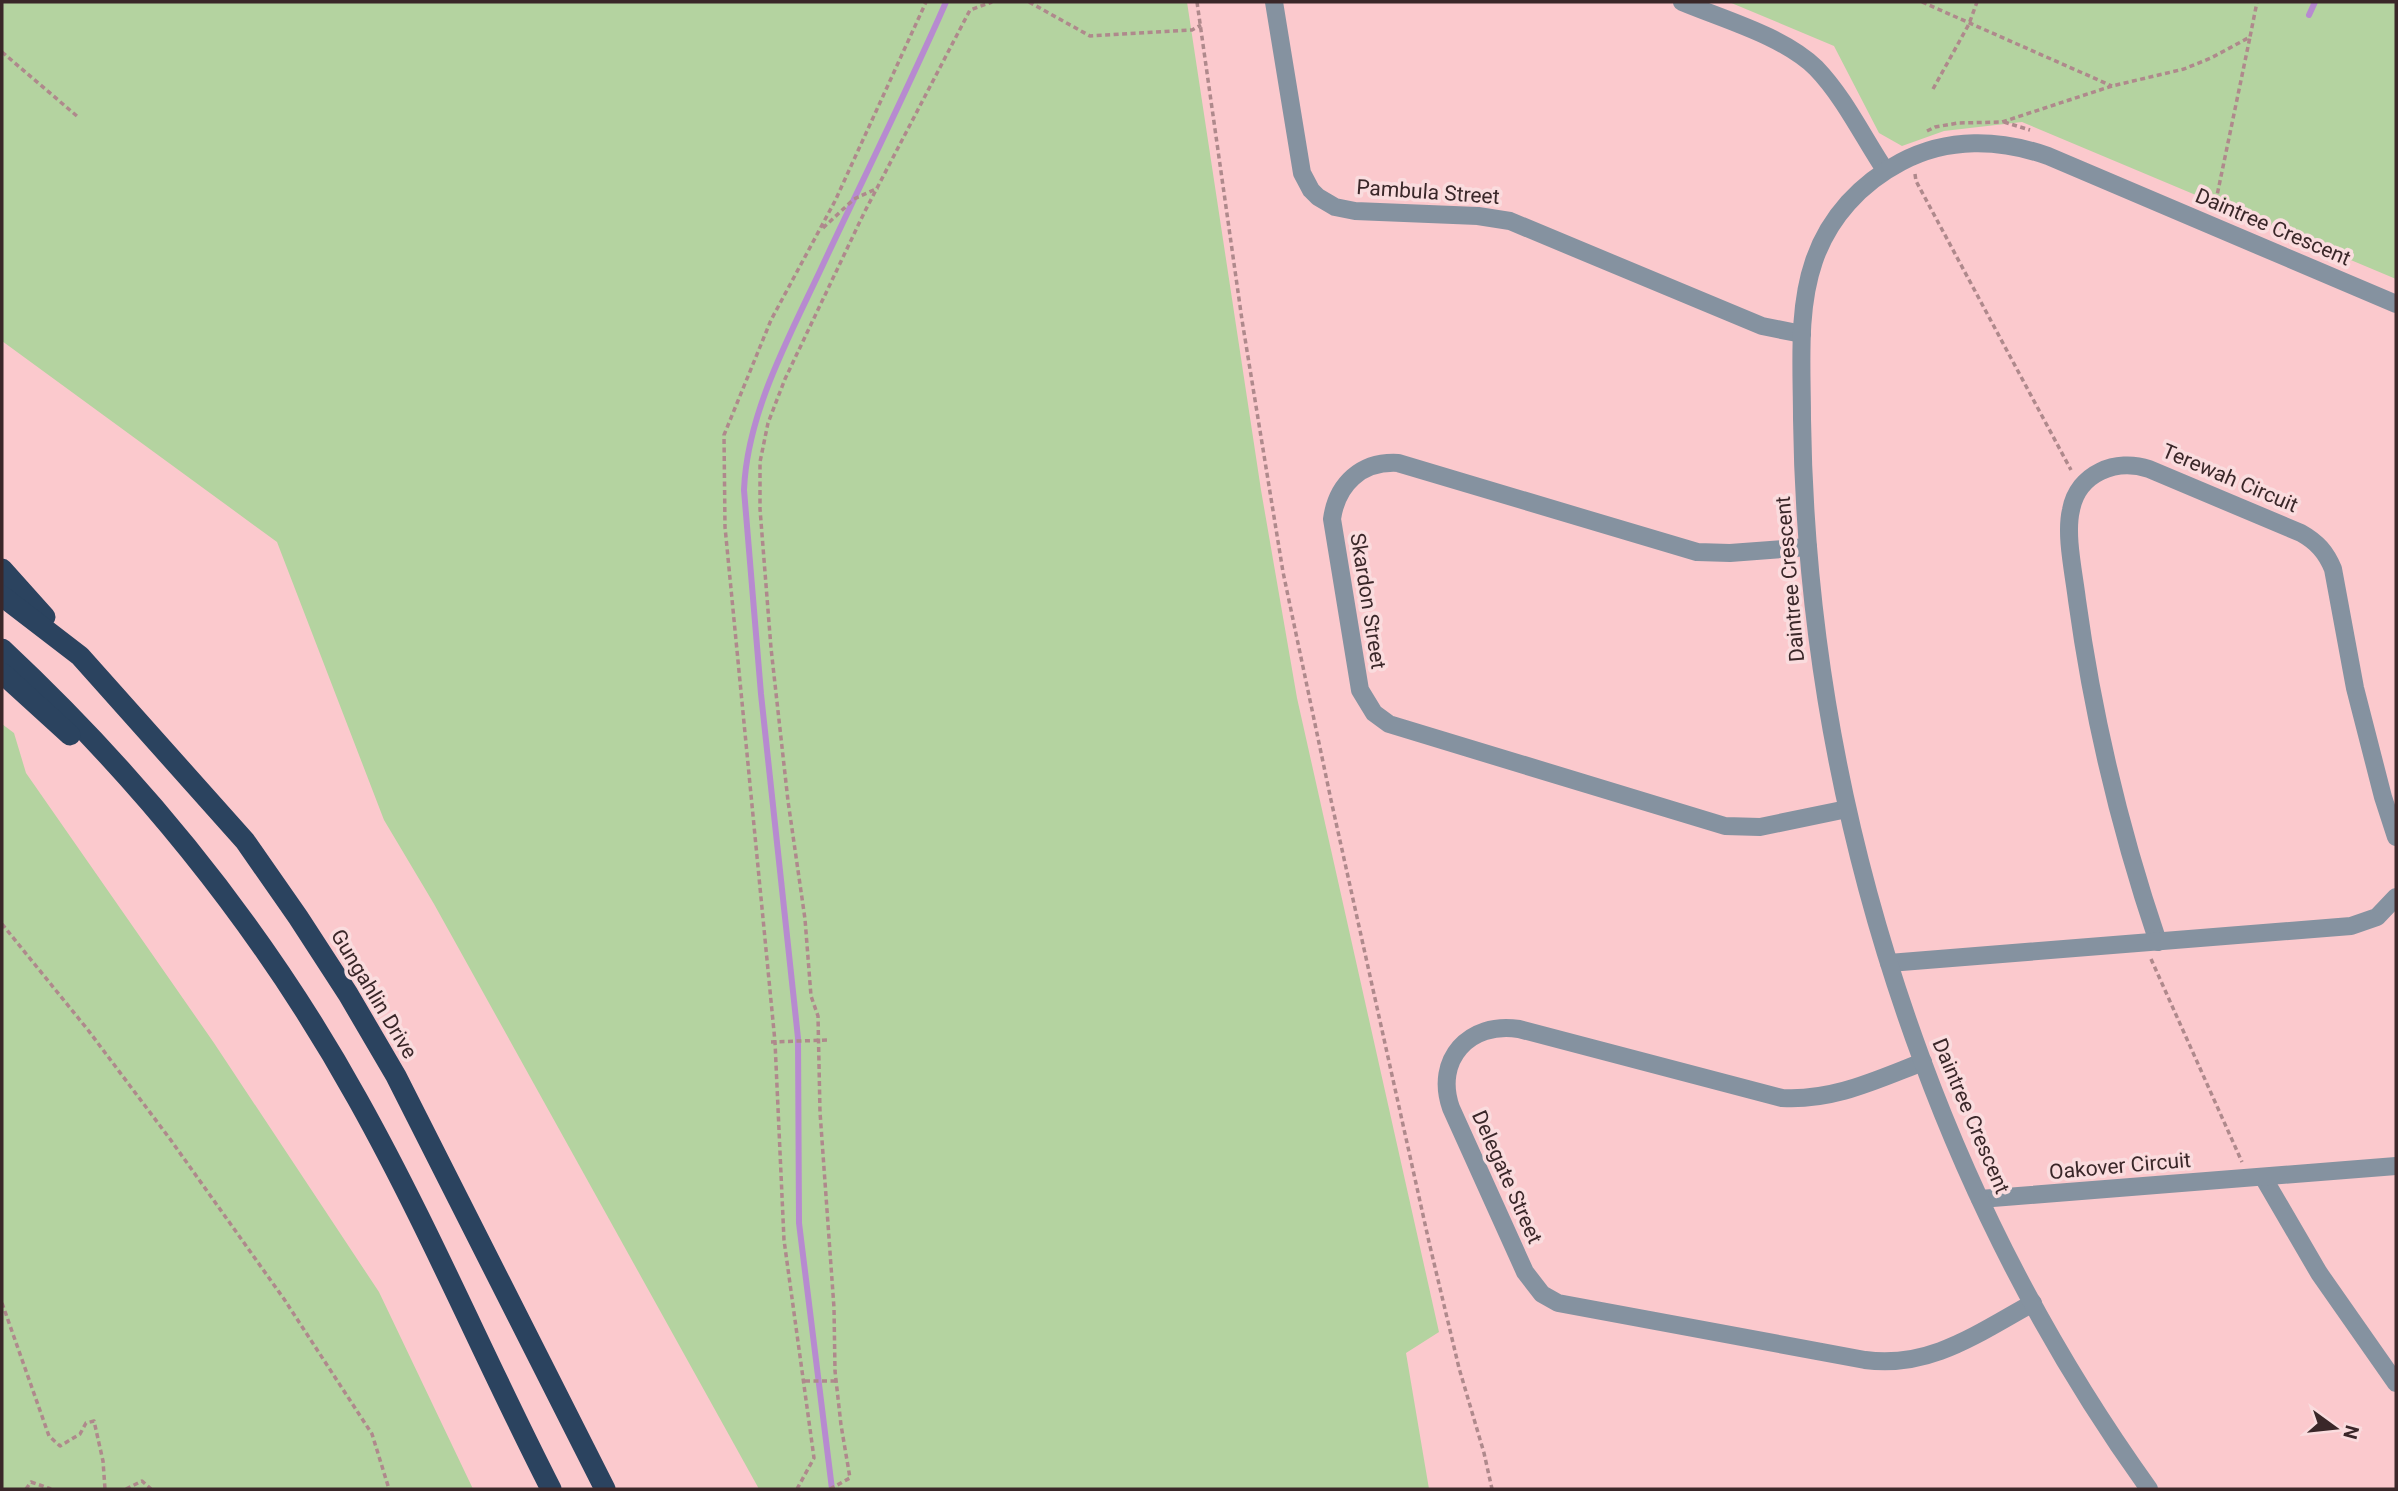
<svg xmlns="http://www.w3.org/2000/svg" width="2398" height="1491" viewBox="0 0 2398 1491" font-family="Roboto,sans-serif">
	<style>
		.green { fill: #b4d3a0 }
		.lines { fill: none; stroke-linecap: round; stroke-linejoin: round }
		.stream { stroke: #b78ad0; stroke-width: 6 }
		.path { stroke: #af898c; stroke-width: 3.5; stroke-dasharray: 5 3.5; stroke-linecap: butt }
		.street { stroke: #8592a0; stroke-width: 18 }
		.highway { stroke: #2b435f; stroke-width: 21 }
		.labels { text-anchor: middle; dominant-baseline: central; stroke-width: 7; stroke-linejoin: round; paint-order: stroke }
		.street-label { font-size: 21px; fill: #3a2729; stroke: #fadcde }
	</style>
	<rect width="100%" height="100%" fill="#fbc9cd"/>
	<!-- green -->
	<g class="green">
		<path d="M2,2H1187L1261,490L1297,698L1439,1332L1406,1353L1429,1489H759L434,904L384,820L277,542L2,341Z"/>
		<path d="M1729,2H2396V279L2022,122L1944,131L1902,146L1879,133L1834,46Z"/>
		<path d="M2,724L14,733L26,773L214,1043L379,1292L473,1489H2Z"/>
	</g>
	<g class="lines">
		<!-- stream -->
		<g class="stream">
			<path d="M2309,15L2315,2"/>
			<path d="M832,1489L799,1223L798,1038L761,694L744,490C747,414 788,339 820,271C862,181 906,93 946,2"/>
		</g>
		<!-- path -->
		<g class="path">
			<path d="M1029,2L1090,36L1192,30L1201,25"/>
			<path d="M1197,2L1242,320L1283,572L1331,800L1429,1242L1459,1368L1484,1453L1492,1489"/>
			<path d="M1922,2L2112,86"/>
			<path d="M2,52L78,117"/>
			<path d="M1933,89L1969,24L1977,2"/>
			<path d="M2004,122L2030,130"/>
			<path d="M1927,131L1935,127L1958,123L2002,122L2112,86L2184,69L2211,58L2250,37L2257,2"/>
			<path d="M1915,174L1916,181L2071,470"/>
			<path d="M2214,210L2250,37"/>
			<path d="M823,228L854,199L878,188"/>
			<path d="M2,924L88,1030L170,1139L284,1299L372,1434L389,1489"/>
			<path d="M2151,959L2242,1162"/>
			<path d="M771,1042L828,1040"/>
			<path d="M2,1303L49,1436L60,1446L80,1434L86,1423L94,1421L103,1461L105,1489"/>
			<path d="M805,1381H836"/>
			<path d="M26,1489L31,1482L51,1489"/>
			<path d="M126,1489L142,1481L151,1489"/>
			<path d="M797,1489L814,1458L784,1240L775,1042L725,527L724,435L771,320L835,201L926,2"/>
			<path d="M830,1489L850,1478L841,1425L835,1371L834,1308L820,1112L818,1016L811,996L805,919L788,801L771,648L760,509V462L768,423L785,379L864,213L970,10L992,2"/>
		</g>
		<!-- street -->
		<g class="street">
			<path d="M1274,2L1302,173L1311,190L1318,197L1335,207L1355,211L1478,216L1510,221L1762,326L1802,334"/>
			<path d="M1682,2C1725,20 1783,36 1816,68C1844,97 1863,137 1885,170"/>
			<path d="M1808,547L1730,553L1697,552L1398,463C1361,461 1337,484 1332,519L1360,690L1374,713L1389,724L1725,826L1760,827L1847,809"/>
			<path d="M2158,942C2120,830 2093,717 2077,600C2074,574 2065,535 2071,510C2078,473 2116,458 2149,469L2301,533C2317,542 2326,552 2333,569L2355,688L2383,797L2396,837"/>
			<path d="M1889,963L2351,926L2377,917L2396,897"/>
			<path d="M1923,1062C1876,1080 1833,1101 1782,1098L1519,1029C1469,1021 1434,1060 1451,1108L1525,1272L1542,1294L1558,1303L1865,1360C1930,1369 1978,1333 2033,1303"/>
			<path d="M2263,1177L2319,1273L2396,1383"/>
			<path d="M1980,1199L2396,1166"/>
			<path d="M2149,1489C2055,1358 1978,1212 1922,1060C1846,855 1805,638 1802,419C1802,367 1797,310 1814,261C1829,217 1861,183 1901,162C1948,137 2000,139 2048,156L2396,304"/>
		</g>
		<!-- highway -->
		<g class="highway">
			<path d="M2,569L45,617"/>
			<path d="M2,596L80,656L245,841L298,917L348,994L396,1076L605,1489"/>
			<path d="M2,649C142,780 265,932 358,1100C429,1227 485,1360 551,1489"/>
			<path d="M2,673L70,735"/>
		</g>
	</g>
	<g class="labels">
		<!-- street labels -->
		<g class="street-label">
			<text transform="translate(1428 192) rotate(4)">Pambula Street</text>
			<text transform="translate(2273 227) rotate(23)">Daintree Crescent</text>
			<text transform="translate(2230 478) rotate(23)">Terewah Circuit</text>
			<text transform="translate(1790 579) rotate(-95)">Daintree Crescent</text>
			<text transform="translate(1368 601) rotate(81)">Skardon Street</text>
			<text transform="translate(374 994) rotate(59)">Gungahlin Drive</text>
			<text transform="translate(1971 1116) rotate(67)">Daintree Crescent</text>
			<text transform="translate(2120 1166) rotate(-5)">Oakover Circuit</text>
			<text transform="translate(1507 1177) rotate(66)">Delegate Street</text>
		</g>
	</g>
	<!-- border -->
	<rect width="2398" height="1491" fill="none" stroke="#3a2729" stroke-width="7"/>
	<!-- north arrow -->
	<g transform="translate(2335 1428) rotate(105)" stroke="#fadcde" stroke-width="5" paint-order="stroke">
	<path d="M0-5L12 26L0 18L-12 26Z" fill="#3a2729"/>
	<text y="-10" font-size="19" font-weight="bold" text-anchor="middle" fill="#3a2729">N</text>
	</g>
</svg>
